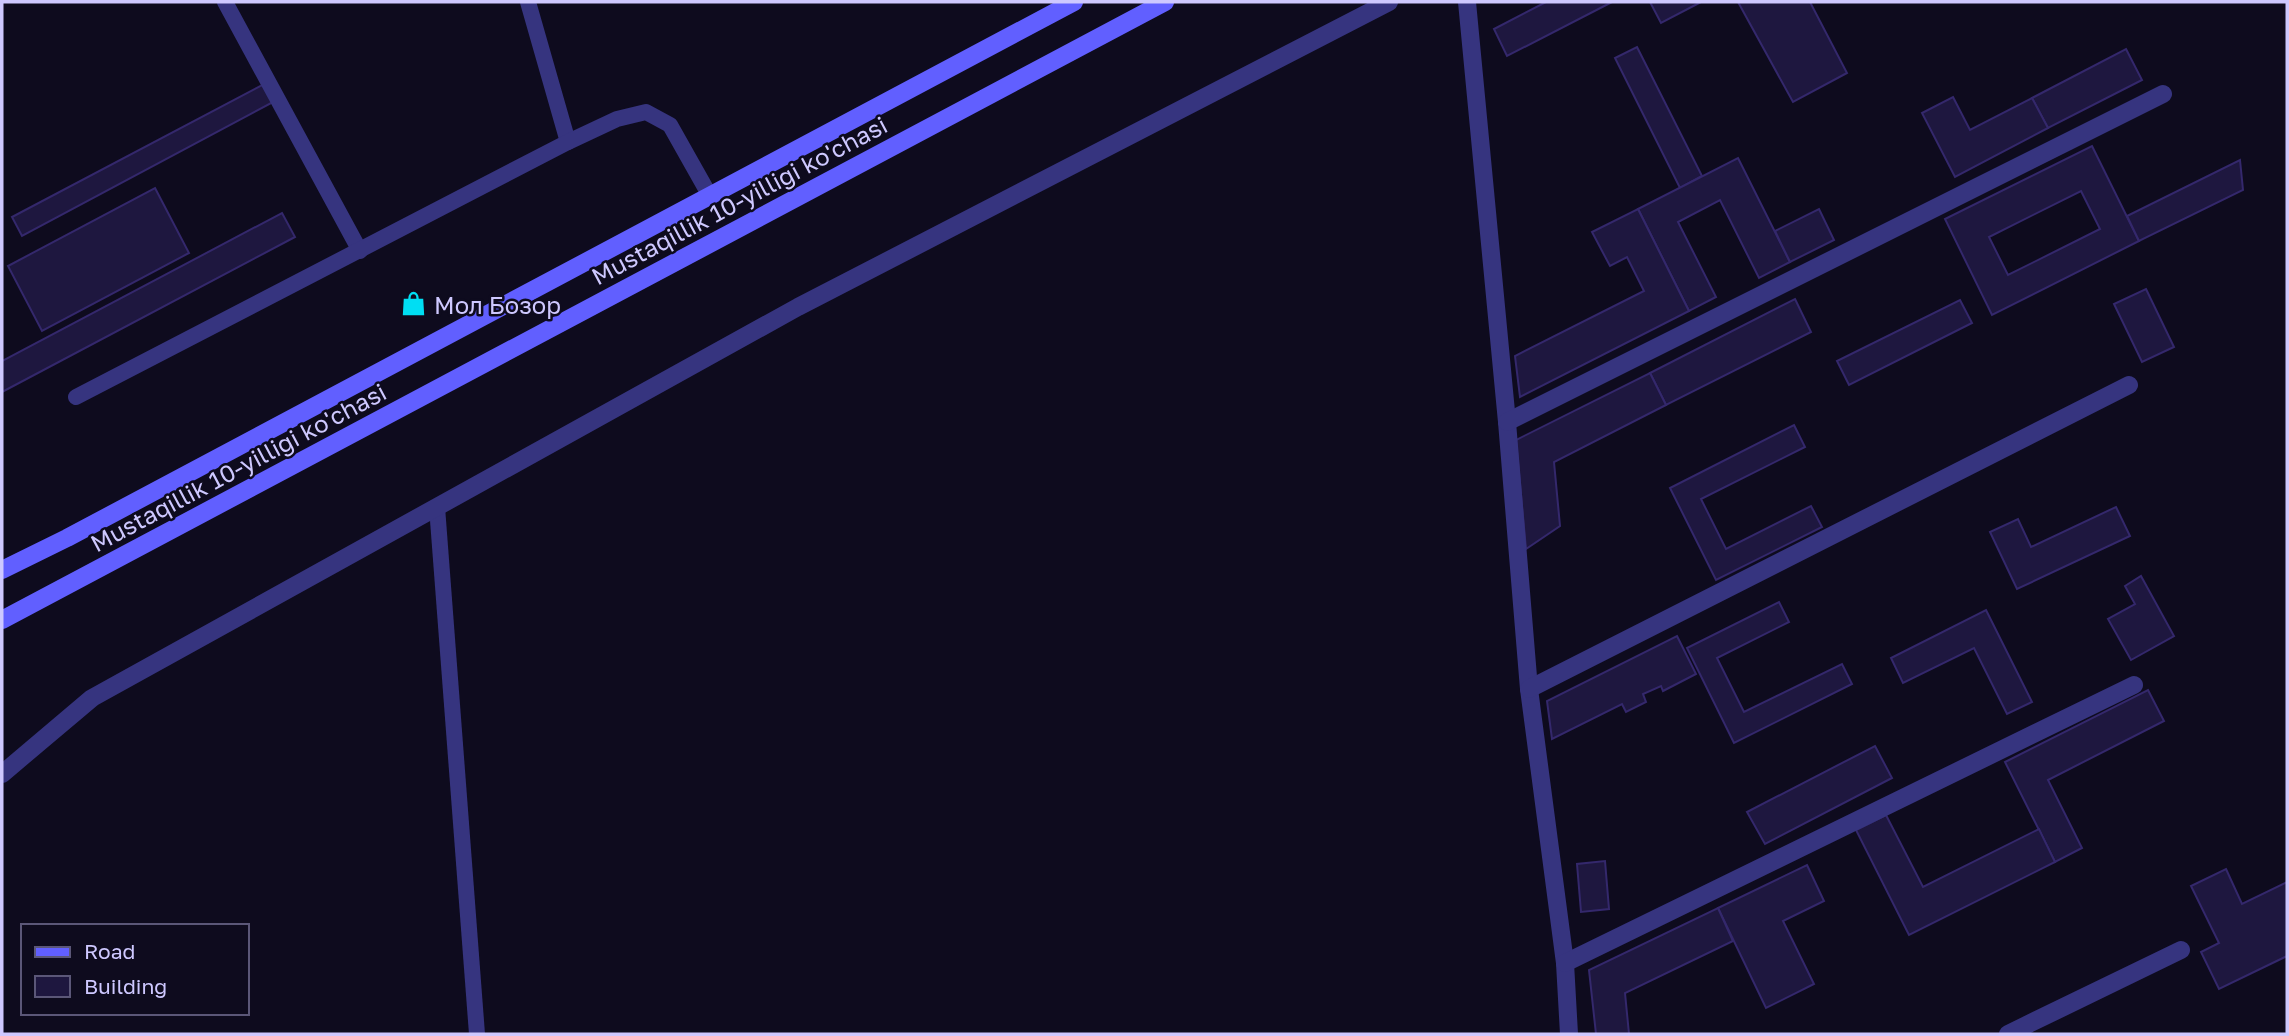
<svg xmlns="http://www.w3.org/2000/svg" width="2289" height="1036" viewBox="0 0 2289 1036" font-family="'Golos Text',sans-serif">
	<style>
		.building { fill: #1e173f; stroke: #34286c; stroke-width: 2; fill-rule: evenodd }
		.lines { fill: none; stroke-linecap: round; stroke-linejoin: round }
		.service { stroke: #36347f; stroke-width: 16 }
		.minor { stroke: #36347f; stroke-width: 18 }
		.secondary { stroke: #615fff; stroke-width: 18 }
		.labels { text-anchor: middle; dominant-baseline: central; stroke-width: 5; stroke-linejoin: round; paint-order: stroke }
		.street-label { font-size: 24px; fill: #cec8ff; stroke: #0e0b1e }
		.poi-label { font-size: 24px; fill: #cec8ff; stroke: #0e0b1e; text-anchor: start }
	</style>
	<rect width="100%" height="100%" fill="#0e0b1e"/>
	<!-- building -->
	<g class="building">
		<path d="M1546,2H1612L1507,56L1494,29Z"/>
		<path d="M1650,2H1701L1661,23Z"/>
		<path d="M1738,2H1810L1847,73L1793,102Z"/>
		<path d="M1637,47L1702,176L1680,188L1615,58Z"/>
		<path d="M2126,49L2142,80L2048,128L2032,98Z"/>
		<path d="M266,83L275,101L22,236L12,217Z"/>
		<path d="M1953,97L1970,130L2032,98L2048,128L1955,177L1922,113Z"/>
		<path d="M2092,146L2139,241L1992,315L1945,219ZM2081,191L2100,229L2008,275L1989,237Z"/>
		<path d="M1738,158L1790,262L1759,278L1720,200L1678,222L1716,297L1689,311L1638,209Z"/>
		<path d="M2240,160L2243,190L2139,241L2127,216Z"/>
		<path d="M155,188L189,253L42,331L8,266Z"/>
		<path d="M1638,209L1689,311L1520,397L1515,356L1644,291L1627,257L1610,266L1592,232Z"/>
		<path d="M1819,209L1834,240L1790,262L1775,231Z"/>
		<path d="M282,213L295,237L2,392V361Z"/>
		<path d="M2146,289L2174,347L2142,362L2114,304Z"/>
		<path d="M1795,299L1811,332L1666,405L1650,373Z"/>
		<path d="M1960,300L1972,323L1849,385L1837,361Z"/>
		<path d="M1650,373L1666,405L1554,462L1560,526L1526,549L1516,440Z"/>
		<path d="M1794,425L1805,447L1701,499L1726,549L1811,506L1822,527L1716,580L1670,488Z"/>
		<path d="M2116,507L2130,536L2017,589L1990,532L2018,519L2031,547Z"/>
		<path d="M2141,576L2174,636L2131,660L2108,619L2135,604L2125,586Z"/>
		<path d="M1779,602L1789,622L1717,658L1744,712L1842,664L1852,684L1734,743L1687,648Z"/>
		<path d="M1986,610L2032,702L2007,714L1974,648L1903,683L1891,658Z"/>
		<path d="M1677,636L1696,674L1663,691L1661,686L1643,694L1646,702L1626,712L1622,704L1552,739L1547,701Z"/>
		<path d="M2148,690L2164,721L2048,780L2082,848L2055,862L2005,762Z"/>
		<path d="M1875,746L1892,778L1765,844L1747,812Z"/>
		<path d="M1886,815L1923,887L2039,829L2055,862L1909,935L1856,830Z"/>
		<path d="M1605,861L1609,909L1581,912L1577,864Z"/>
		<path d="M1807,865L1824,901L1783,921L1814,984L1766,1008L1718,908Z"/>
		<path d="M2226,869L2242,904L2287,882V956L2219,989L2201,952L2219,943L2191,886Z"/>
		<path d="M1718,908L1733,941L1625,993L1629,1034H1596L1589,970Z"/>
	</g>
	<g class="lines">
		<!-- service -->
		<g class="service">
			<path d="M225,2L360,251"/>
			<path d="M528,2L568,142"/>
			<path d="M76,397L568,142L617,119L646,112L670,125L710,196"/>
			<path d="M437,507L477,1034"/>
		</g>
		<!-- minor -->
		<g class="minor">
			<path d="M1467,2L1507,422L1529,689L1565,963L1569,1034"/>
			<path d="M1507,422L2163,94"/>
			<path d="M1529,689L2129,385"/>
			<path d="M2,774L92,698L798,307L1389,2"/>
			<path d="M1565,963L2134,685"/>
			<path d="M2008,1034L2181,950"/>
		</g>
		<!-- secondary -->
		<g class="secondary">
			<path d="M2,570L67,538L1074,2"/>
			<path d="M2,620L1165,2"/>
		</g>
	</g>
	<!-- icons -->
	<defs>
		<symbol id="shop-bare" viewBox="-9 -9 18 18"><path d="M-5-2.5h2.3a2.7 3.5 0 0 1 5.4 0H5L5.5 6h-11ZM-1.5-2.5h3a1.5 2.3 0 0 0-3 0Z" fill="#00def3" stroke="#0e0b1e" stroke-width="2.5" paint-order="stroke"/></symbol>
	</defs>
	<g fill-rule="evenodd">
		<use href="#shop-bare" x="396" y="286" width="35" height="35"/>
	</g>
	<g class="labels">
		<!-- street labels -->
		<g class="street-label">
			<text transform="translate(739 200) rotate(-28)">Mustaqillik 10-yilligi ko'chasi</text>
			<text transform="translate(238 467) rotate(-28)">Mustaqillik 10-yilligi ko'chasi</text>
		</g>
		<!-- poi labels -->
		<g class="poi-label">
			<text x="434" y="304">Мол Бозор</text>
		</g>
	</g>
	<!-- border -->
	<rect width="2289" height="1036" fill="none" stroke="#cec8ff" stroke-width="7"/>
	<!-- legend -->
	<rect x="21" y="924" width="228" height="91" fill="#0e0b1e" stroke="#5b5778" stroke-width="2"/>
	<rect x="35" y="947" width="35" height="10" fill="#615fff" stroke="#5b5778" stroke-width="2"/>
	<text x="84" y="959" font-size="21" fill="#cec8ff">Road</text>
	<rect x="35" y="976" width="35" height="21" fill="#1e173f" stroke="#5b5778" stroke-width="2"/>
	<text x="84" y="994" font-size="21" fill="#cec8ff">Building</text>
</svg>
